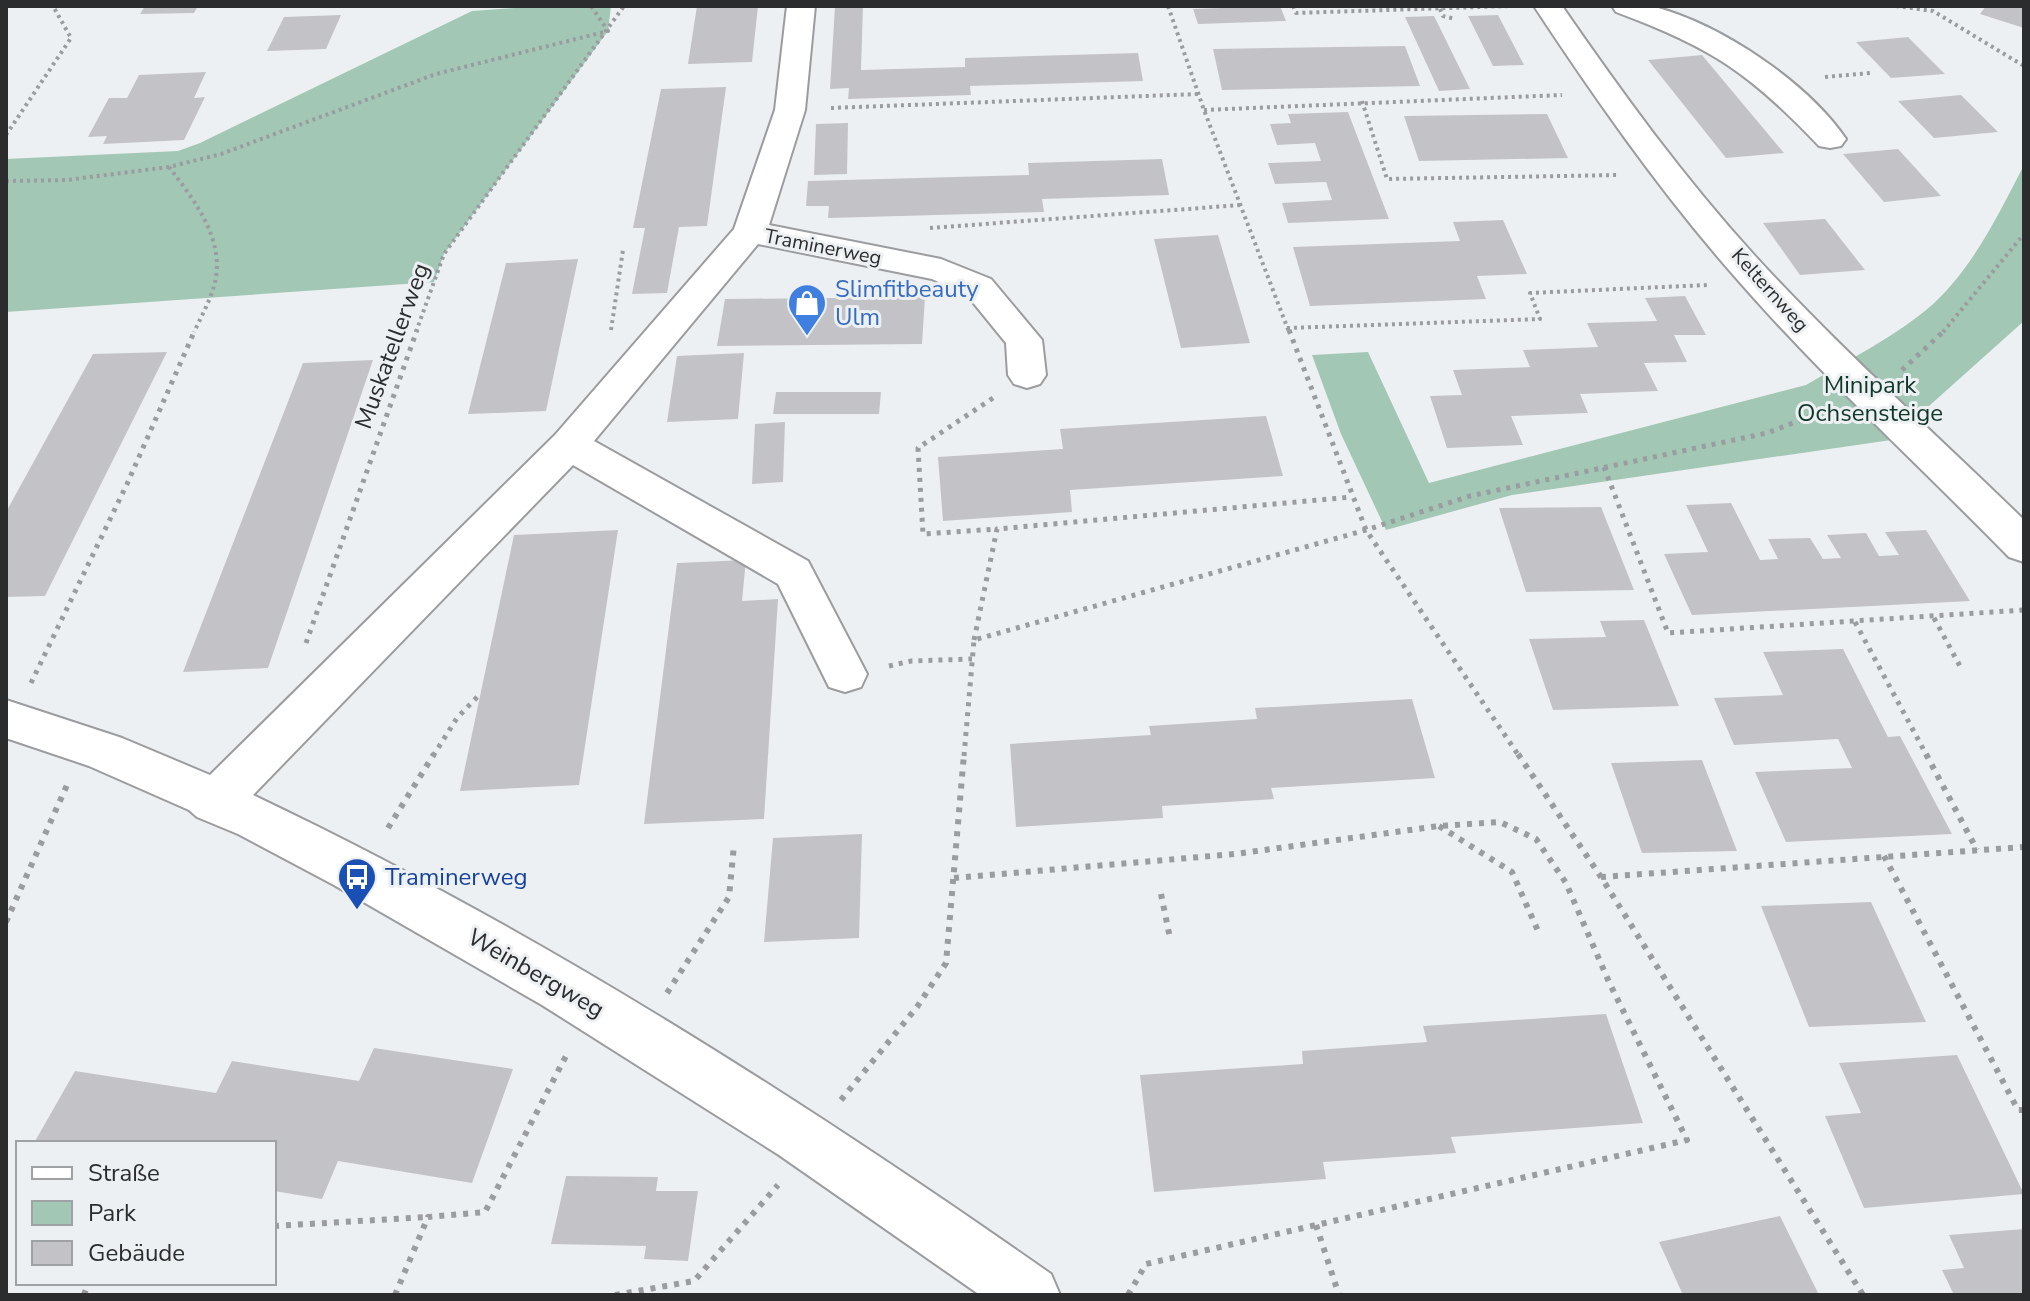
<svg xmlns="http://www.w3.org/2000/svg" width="2030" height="1301" viewBox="0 0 2030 1301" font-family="'Nunito Sans',sans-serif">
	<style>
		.green { fill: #a2c7b4 }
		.building { fill: #c3c3c7 }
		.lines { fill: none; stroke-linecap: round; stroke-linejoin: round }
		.minor-casing { stroke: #9a9c9f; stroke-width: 4 }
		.path-far2 { stroke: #9a9c9f; stroke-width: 4; stroke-dasharray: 3 4; stroke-linecap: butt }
		.path-far1 { stroke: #9a9c9f; stroke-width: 5; stroke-dasharray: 4 6; stroke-linecap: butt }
		.path { stroke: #9a9c9f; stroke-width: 6; stroke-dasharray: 5 7; stroke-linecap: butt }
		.minor { fill: #fff; fill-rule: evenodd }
		.labels { text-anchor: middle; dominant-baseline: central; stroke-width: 6; stroke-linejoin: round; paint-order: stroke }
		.far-street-label { font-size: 20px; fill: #2b2c2d; stroke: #edf0f3 }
		.shop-label { font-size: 24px; fill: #366cbe; stroke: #edf0f3; text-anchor: start }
		.street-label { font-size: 24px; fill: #2b2c2d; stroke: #edf0f3 }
		.park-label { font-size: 24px; fill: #0f3727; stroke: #edf0f3 }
		.transit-label { font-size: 24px; fill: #164399; stroke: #edf0f3; text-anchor: start }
	</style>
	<rect width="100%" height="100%" fill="#edf0f3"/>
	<!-- green -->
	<g class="green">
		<path d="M543,6H611L608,31L444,254L434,282L6,312V159L178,151L200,143L472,11Z"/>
		<path d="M2024,165V321L1891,440L1512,495L1386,530L1341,434L1312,355L1368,352L1429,483L1806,385C1845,362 1898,335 1932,305C1973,268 1999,213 2024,165Z"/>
	</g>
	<!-- building -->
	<g class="building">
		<path d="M145,6H198L194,13L140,14Z"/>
		<path d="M697,6H758L752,62L688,64Z"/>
		<path d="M835,6H863L861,70L965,67V58L1138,53L1143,81L970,86L971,95L848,99L849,88L830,89Z"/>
		<path d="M1280,6L1286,21L1198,24L1193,9Z"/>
		<path d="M1986,6H2024V28L1980,14Z"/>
		<path d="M341,15L326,49L267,51L284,17Z"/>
		<path d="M1498,15L1524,65L1493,66L1468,16Z"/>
		<path d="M1434,16L1438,24L1470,89L1439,91L1405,17Z"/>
		<path d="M1908,37L1945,74L1891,78L1856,42Z"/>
		<path d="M1405,46L1420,86L1222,90L1213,49Z"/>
		<path d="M1702,55L1784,153L1726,158L1648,60Z"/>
		<path d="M206,72L194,98L205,97L184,140L103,144L107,136L88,137L109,98H127L139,75Z"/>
		<path d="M726,87L707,226L679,227L667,293L632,294L645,228H633L661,89Z"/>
		<path d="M1961,95L1998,132L1934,138L1898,101Z"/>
		<path d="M1348,112L1389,219L1288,223L1282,203L1332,200L1326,182L1275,184L1268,163L1321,161L1315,143L1277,145L1270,124L1291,123L1288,114Z"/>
		<path d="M1547,114L1568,158L1419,161L1404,116Z"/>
		<path d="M848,123L847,174L814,175L816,124Z"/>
		<path d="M1898,149L1941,196L1884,202L1843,154Z"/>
		<path d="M1162,159L1169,195L1042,199L1044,212L828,218L829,206H806L808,181L1029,175L1028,163Z"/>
		<path d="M1825,219L1865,270L1800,275L1763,223Z"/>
		<path d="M1503,220L1527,274L1477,276L1486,299L1310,306L1293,247L1460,241L1453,222Z"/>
		<path d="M1218,235L1250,343L1181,348L1154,239Z"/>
		<path d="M578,259L546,411L468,414L506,263Z"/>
		<path d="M1685,296L1706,335H1674L1687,362L1644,363L1658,391L1580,394L1588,413L1511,416L1523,445L1447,448L1430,396L1462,395L1453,370L1530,367L1523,350L1598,347L1587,323L1657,321L1645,298Z"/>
		<path d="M925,297L922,344L717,346L725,299Z"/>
		<path d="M167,352L45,596L6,597V512L93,354Z"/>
		<path d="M744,353L738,419L667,422L677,356Z"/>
		<path d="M373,360L268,668L183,672L303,363Z"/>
		<path d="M776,392H881L879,414H773Z"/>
		<path d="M1266,416L1283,476L1070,490L1072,512L943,521L938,457L1063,449L1060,429Z"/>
		<path d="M785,422L783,482L752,484L755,424Z"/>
		<path d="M1731,503L1760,560L1778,559L1768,539L1810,538L1823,559L1841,558L1827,535L1866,533L1879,556L1899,555L1885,532L1926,530L1970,601L1692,615L1664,554L1708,552L1686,505Z"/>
		<path d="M1601,507L1634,590L1526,592L1499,508Z"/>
		<path d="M618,530L579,785L460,791L514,535Z"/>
		<path d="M746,560L742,601L778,599L764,819L644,824L677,563Z"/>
		<path d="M1644,620L1679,706L1553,710L1529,639L1606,637L1600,621Z"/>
		<path d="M1843,649L1888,737L1900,736L1952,834L1786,842L1755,772L1852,768L1838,739L1734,745L1714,698L1783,695L1763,652Z"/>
		<path d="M1412,699L1435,778L1271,788L1274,799L1162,806L1163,818L1016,827L1010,744L1151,735L1149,726L1257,719L1255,708Z"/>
		<path d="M1702,760L1737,851L1642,853L1611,763Z"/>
		<path d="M862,834L859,938L764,942L773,838Z"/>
		<path d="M1871,902L1926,1022L1809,1027L1761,906Z"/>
		<path d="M1606,1014L1643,1123L1451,1137L1456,1153L1323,1162L1326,1179L1154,1192L1140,1075L1303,1064L1302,1051L1427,1042L1423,1026Z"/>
		<path d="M374,1048L513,1069L472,1183L338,1161L322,1199L274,1191V1143H34L75,1071L216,1093L232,1061L359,1081Z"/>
		<path d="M1957,1055L2024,1194L1864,1208L1825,1116L1861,1113L1839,1063Z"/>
		<path d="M566,1176L658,1177L656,1191H698L688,1261L644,1259L646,1246L551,1244Z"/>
		<path d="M1780,1216L1819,1295H1683L1659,1242Z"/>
		<path d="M2024,1229V1295H1954L1942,1270L1964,1268L1949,1235Z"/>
	</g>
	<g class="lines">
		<defs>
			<g id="minor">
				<path d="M787,6H815L805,110L769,225L941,259L991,279L1042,340L1046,375L1040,384L1027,388L1014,384L1008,375L1006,343L967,295L932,279L758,244L594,441L808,561L867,674L861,687L845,692L829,687L778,584L573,465L253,795C533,928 797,1096 1051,1274L1060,1295H980L779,1155L542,1005L334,885L238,834L197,817L189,810L89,766L6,738V700L122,738L210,775L555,435L734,229L775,110Z"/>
				<path d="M1534,6H1562C1622,93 1684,178 1755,256C1840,349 1934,432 2024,520V562L2009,557C1916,462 1816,371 1729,270C1657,187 1594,97 1534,6Z"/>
				<path d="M1612,6C1625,6 1642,4 1655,7C1722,25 1807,82 1846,139L1841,146L1830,148L1819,146C1749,72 1710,47 1616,12Z"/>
			</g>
		</defs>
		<!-- minor casing -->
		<use href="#minor" class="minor-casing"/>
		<!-- path-far2 -->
		<g class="path-far2">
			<path d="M1168,6L1204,110L1289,332"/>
			<path d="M1293,6L1296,13L1510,6"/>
			<path d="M1896,6L1933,11L2024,66"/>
			<path d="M1440,9L1443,16L1455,19"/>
			<path d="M1825,77L1870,73"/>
			<path d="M1362,101L1387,179L1620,175"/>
			<path d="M831,108L1198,94"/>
			<path d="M1204,110L1562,95"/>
			<path d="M6,135L71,38L53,6"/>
			<path d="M169,167C194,200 227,241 214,286C210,301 201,317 194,332"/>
			<path d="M6,181L67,180L169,167L221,154L436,74L608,31L591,6"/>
			<path d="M930,228L1241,205"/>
			<path d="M1287,328L1540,319L1530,293L1707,285"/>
			<path d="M611,330L623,250"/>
			<path d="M416,332L444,254L624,6"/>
			<path d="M1943,332L2024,234"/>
		</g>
		<!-- path-far1 -->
		<g class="path-far1">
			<path d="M1289,330L1366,530L1519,756"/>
			<path d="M1902,370L1945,330"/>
			<path d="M993,398L918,448L923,534L997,529"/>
			<path d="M1604,467L1668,633L2024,610"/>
			<path d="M1934,618L1961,668"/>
			<path d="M1855,622L1927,756"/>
			<path d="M974,640L997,529L1352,497"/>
			<path d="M306,643L417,330"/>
			<path d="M889,666L911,661L972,659"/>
			<path d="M31,683L127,484L195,330"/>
			<path d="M433,756L457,718L480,694"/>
			<path d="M964,756L974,640L1366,530L1470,496L1767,433L1827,410"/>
		</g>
		<!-- path -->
		<g class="path">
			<path d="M1518,754L1601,877L1863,1295"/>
			<path d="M1926,754L1977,850"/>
			<path d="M1439,826L1512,872L1538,931"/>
			<path d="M388,828L434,754"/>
			<path d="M1884,856L2018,1110H2024"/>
			<path d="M1601,877L2024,847"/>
			<path d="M954,878L1235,854L1439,826L1500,822L1536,839L1566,883L1609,982L1687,1140L1146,1264L1128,1295"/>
			<path d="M1161,894L1170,938"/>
			<path d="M6,922L67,785"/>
			<path d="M667,993L729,897L734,845"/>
			<path d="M841,1100L917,1007L946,963L964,754"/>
			<path d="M1316,1225L1339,1295"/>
			<path d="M274,1226L428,1217"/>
			<path d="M84,1295L88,1283"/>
			<path d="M395,1295L428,1217L485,1212L568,1052"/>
			<path d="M615,1295L694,1281L778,1185"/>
		</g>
		<!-- minor -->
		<use href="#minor" class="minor"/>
	</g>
	<!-- icons -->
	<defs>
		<symbol id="shop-pin" viewBox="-11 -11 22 30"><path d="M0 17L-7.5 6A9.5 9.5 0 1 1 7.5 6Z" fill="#3f7fe0" stroke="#edf0f3"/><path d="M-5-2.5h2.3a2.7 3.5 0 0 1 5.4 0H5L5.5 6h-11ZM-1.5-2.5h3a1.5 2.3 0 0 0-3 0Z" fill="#fff"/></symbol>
		<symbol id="bus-pin" viewBox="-11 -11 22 30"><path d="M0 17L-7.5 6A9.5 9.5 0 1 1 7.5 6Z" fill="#1a4fb4" stroke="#edf0f3"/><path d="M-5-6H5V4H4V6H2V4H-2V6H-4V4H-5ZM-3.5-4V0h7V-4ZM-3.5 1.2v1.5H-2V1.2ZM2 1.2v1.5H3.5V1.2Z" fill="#fff"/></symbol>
	</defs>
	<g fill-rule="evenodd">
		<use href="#shop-pin" x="785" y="281" width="44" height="60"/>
		<use href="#bus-pin" x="335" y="855" width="44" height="60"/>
	</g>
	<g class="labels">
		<!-- far-street labels -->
		<g class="far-street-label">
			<text transform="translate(823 247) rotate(11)">Traminerweg</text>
			<text transform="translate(1770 290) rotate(48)">Kelternweg</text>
		</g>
		<!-- shop labels -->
		<g class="shop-label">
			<text x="835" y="289">Slimfitbeauty<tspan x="835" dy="28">Ulm</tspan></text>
		</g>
		<!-- street labels -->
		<g class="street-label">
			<text transform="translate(392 346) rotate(-70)">Muskatellerweg</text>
			<text transform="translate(536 973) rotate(30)">Weinbergweg</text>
		</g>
		<!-- park labels -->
		<g class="park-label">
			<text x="1870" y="385">Minipark<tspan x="1870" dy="28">Ochsensteige</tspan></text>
		</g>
		<!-- transit labels -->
		<g class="transit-label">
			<text x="385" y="877">Traminerweg</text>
		</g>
	</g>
	<!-- border -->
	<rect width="2030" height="1301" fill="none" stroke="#2b2c2d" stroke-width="16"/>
	<!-- legend -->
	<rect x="16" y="1141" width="260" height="144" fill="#edf0f3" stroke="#9fa2a4" stroke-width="2"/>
	<rect x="32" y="1167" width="40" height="12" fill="#ffffff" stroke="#9fa2a4" stroke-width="2"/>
	<text x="88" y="1181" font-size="24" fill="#2b2c2d">Straße</text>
	<rect x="32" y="1201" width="40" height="24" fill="#a2c7b4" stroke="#9fa2a4" stroke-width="2"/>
	<text x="88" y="1221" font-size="24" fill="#2b2c2d">Park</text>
	<rect x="32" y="1241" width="40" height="24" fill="#c3c3c7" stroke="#9fa2a4" stroke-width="2"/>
	<text x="88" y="1261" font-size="24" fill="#2b2c2d">Gebäude</text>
</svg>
